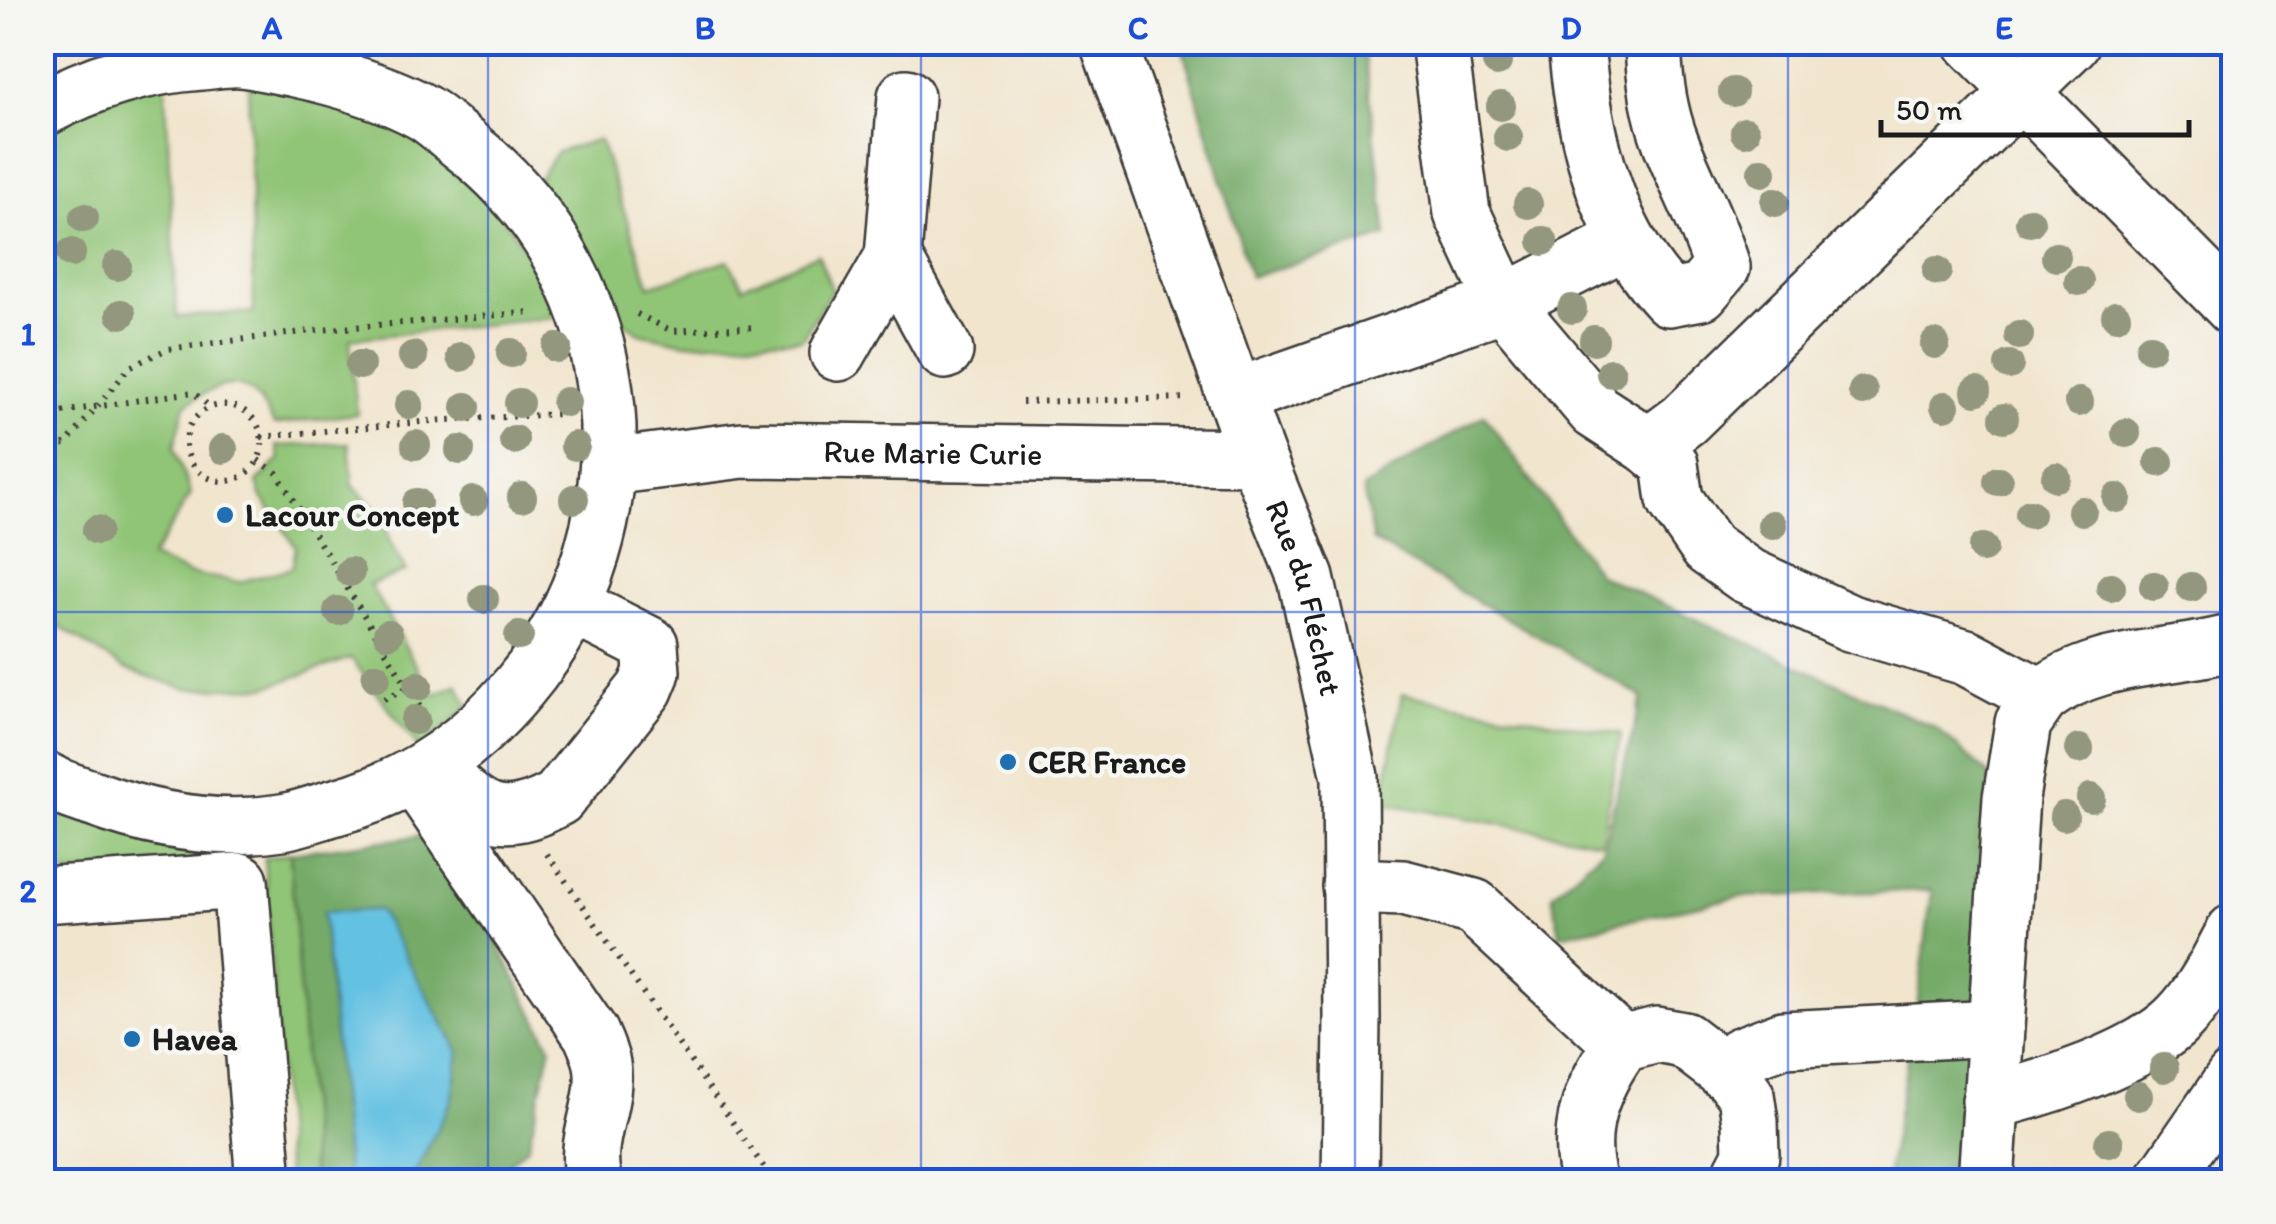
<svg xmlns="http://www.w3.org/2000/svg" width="2276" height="1224" viewBox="0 0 2276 1224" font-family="Itim,sans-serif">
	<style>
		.green { fill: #90c476; stroke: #567049; stroke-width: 2.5 }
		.forest { fill: #74aa67; stroke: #486342; stroke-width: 2.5 }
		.water { fill: #64c1e2; stroke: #406e7f; stroke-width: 2.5 }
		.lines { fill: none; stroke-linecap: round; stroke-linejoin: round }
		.minor-casing { stroke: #3c3a37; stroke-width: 60 }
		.path { stroke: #3c3a37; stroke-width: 6; stroke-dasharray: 2.5 8; stroke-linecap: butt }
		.minor { stroke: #fff; stroke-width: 55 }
		.tree { fill: #92977d }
		.grid { fill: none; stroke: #1d4ed8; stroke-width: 2.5; stroke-opacity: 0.55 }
		.poi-dot { fill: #1f6fb2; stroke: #f6f6f2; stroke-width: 4 }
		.labels { text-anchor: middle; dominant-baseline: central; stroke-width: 9; stroke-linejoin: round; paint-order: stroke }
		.street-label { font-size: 32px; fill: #1c1c1c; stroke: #f6f6f2 }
		.poi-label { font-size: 32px; font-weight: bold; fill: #1c1c1c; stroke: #f6f6f2; text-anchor: start }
		.neatline { fill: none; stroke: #1d4ed8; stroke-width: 4 }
		.grid-label { font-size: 32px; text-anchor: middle; font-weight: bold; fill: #1d4ed8 }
	</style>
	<rect width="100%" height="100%" fill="#f6f6f2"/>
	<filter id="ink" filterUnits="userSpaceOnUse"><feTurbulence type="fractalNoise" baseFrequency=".01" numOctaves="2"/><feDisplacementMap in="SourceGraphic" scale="20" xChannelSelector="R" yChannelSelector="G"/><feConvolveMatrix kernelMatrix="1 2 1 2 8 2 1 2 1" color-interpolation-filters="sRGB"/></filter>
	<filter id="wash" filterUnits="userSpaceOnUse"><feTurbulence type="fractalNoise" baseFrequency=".0048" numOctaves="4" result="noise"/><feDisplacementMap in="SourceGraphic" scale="40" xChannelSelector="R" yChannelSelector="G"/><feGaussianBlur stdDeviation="2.25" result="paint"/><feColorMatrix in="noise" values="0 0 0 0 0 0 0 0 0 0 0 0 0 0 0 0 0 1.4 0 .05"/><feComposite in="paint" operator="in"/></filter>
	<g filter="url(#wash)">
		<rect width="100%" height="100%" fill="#f1e5cd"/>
		<!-- green -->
		<g class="green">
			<path d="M248,76L354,97L480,180L568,316L350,339L357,414L274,425C249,375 230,376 185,405L174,448L191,494L151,558L190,574L239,582L292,568L296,547L261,496L257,482L280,459L277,446L349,443L353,486L384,517L389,540L406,571L370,585L433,695L457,684L469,706L420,750L351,658L266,687L187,689L125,669L52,622L43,609V124L165,77L177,317L254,312Z"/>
			<path d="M599,139L650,286L728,260L743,287L818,254L832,290L802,339L685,343L639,333L604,308L547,201L539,178L557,152Z"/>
			<path d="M1402,694L1621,734L1601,842L1382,803Z"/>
			<path d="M42,793L205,848L199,865L43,876Z"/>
			<path d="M290,853L313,1181H287L264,858Z"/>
		</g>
		<!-- forest -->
		<g class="forest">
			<path d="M1181,43H1363L1387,236L1250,277Z"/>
			<path d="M1484,415L1599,575L1936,728L1990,776L1969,1181H1886L1917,1007L1932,890L1738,897L1560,935L1552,895L1602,850L1642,697L1373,541L1363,488Z"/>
			<path d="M435,834L472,894L551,1047L528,1146L490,1181H313L290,853Z"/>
		</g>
		<!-- water -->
		<path class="water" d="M379,910L459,1052L451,1101L411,1181H348L323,912Z"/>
	</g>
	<g filter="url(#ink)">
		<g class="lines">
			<defs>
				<g id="minor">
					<path id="s1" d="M1108,42L1257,457L1306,578L1350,777L1352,1017L1350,1182"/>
					<path d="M1439,42L1462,213L1504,303L1595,411L1649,446"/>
					<path d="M1576,42C1583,133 1605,231 1669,298L1701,292L1722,267C1709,223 1687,185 1671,143C1658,110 1654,77 1653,42"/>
					<path d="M1972,42L2234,308"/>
					<path d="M2072,42L1684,420L1649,446L1670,464L1675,500L1708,548L1746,575L1850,623L1966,657L2041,697C2095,654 2169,660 2234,642"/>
					<path d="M42,109C93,81 144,66 201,62C214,61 228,58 241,59C259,61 278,66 296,69C334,77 390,93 424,113C439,122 453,136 467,147C634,279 655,526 519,687C470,746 410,787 336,807C318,812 300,819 282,822C218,832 154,821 94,799C77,793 58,788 42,778"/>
					<path d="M893,257L906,97"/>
					<path d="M838,353L893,257L945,351"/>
					<path d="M1235,397L1504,303L1627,240"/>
					<path id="s2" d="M609,467L743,450L1257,457"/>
					<path d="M432,766C477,809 495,833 558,798L645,689L652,672L650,645L573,606"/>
					<path d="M415,777L591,1034C595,1043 600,1054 602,1064C609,1104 581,1141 594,1182"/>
					<path d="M1350,886L1403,888L1474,907L1622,1044"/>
					<path d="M42,895L240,881L264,1182"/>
					<path d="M1724,1071L1740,1055L1783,1039L1995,1028"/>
					<path d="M1990,1101C2044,1089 2142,1057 2180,1017C2204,992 2218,961 2234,932"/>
					<path d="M1589,1182C1574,1130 1592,1086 1622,1044L1657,1035L1684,1040L1731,1076L1746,1095L1750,1122L1751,1155L1737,1182"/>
					<path d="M1986,1182L2011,798L2023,723L2041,697"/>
					<path d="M2162,1182L2234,1078"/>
				</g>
			</defs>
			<!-- minor casing -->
			<use href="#minor" class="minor-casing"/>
			<!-- path -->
			<g class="path">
				<path d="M637,314L672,331L757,327"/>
				<path d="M1022,402L1189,398"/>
				<circle cx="224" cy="443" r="38"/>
				<path d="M42,415L193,392L211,408"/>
				<path d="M261,437L431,421L559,414"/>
				<path d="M42,446L66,444L130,367L167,349L319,330L534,312"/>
				<path d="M258,460L277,473L423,712"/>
				<path d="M384,699L408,687"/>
				<path d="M547,854L774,1182"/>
			</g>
			<!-- minor -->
			<use href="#minor" class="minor"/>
		</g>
		<!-- trees -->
		<g class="tree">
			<circle cx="1497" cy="62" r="15"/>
			<circle cx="1733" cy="92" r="15"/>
			<circle cx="1501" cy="106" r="15"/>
			<circle cx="1745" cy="132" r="15"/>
			<circle cx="1508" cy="137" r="15"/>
			<circle cx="1762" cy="172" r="15"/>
			<circle cx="1775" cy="202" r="15"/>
			<circle cx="1528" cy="204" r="15"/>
			<circle cx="84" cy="218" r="15"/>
			<circle cx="2030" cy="222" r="15"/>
			<circle cx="1543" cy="241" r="15"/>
			<circle cx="71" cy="253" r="15"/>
			<circle cx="2056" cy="257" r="15"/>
			<circle cx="117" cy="266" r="15"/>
			<circle cx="1937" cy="271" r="15"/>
			<circle cx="2079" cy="281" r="15"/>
			<circle cx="1572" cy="309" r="15"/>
			<circle cx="121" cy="314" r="15"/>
			<circle cx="2116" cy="316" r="15"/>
			<circle cx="2019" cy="335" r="15"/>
			<circle cx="1594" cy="340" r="15"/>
			<circle cx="1935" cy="344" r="15"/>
			<circle cx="557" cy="348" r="15"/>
			<circle cx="2150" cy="348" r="15"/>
			<circle cx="511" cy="353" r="15"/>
			<circle cx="413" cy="356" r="15"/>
			<circle cx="461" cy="357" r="15"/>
			<circle cx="360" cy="365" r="15"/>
			<circle cx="2009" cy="365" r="15"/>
			<circle cx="1611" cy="373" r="15"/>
			<circle cx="1863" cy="391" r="15"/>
			<circle cx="1976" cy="391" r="15"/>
			<circle cx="566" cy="402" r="15"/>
			<circle cx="2079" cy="402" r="15"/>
			<circle cx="519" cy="403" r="15"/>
			<circle cx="409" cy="405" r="15"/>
			<circle cx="1945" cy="406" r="15"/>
			<circle cx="466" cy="407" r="15"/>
			<circle cx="2004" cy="418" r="15"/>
			<circle cx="2126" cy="433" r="15"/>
			<circle cx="514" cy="440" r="15"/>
			<circle cx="416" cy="445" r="15"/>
			<circle cx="575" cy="446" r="15"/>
			<circle cx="223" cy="449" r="15"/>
			<circle cx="460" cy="450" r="15"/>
			<circle cx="2159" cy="462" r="15"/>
			<circle cx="2056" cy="477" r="15"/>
			<circle cx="1998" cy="481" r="15"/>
			<circle cx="522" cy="497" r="15"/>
			<circle cx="2117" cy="498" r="15"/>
			<circle cx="574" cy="499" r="15"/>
			<circle cx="473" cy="501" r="15"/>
			<circle cx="417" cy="503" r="15"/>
			<circle cx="2082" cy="511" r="15"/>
			<circle cx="2030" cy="514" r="15"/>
			<circle cx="1772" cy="525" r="15"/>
			<circle cx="97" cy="530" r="15"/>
			<circle cx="1983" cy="548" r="15"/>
			<circle cx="350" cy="572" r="15"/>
			<circle cx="2154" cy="586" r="15"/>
			<circle cx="2111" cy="587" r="15"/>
			<circle cx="2191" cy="587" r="15"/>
			<circle cx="484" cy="599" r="15"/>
			<circle cx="338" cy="611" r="15"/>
			<circle cx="388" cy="634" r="15"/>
			<circle cx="519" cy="636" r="15"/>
			<circle cx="376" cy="677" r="15"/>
			<circle cx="418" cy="686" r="15"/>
			<circle cx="415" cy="720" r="15"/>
			<circle cx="2079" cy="749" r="15"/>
			<circle cx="2091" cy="798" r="15"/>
			<circle cx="2064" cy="816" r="15"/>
			<circle cx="2164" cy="1068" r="15"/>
			<circle cx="2138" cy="1096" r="15"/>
			<circle cx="2109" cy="1143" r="15"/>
		</g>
	</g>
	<!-- grid -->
	<path class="grid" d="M488,42V1182M921,42V1182M1355,42V1182M1788,42V1182M42,612H2234"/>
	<!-- markers -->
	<g class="poi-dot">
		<circle cx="225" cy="515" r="10"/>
		<circle cx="1008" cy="762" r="10"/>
		<circle cx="132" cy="1039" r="10"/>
	</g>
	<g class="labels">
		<!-- street labels -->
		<g class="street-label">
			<text stroke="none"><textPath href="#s2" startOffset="325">Rue Marie Curie</textPath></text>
			<text stroke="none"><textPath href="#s1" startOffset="590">Rue du Fléchet</textPath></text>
		</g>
		<!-- poi labels -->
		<g class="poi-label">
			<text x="245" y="515">Lacour Concept</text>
			<text x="1028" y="762">CER France</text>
			<text x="152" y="1039">Havea</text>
		</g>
	</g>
	<!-- margin -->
	<rect width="2276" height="1224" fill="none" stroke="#f6f6f2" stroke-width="110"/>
	<!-- scale -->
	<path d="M1881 120v15h308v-15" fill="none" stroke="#1c1c1c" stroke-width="5"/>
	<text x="1896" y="120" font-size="30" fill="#1c1c1c" stroke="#f6f6f2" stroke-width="8" paint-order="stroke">50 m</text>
	<rect x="55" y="55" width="2166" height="1114" class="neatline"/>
	<g class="grid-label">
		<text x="272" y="39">A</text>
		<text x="705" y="39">B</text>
		<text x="1138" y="39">C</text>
		<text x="1571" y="39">D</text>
		<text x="2004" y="39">E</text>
		<text x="28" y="345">1</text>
		<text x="28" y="902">2</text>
	</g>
</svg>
